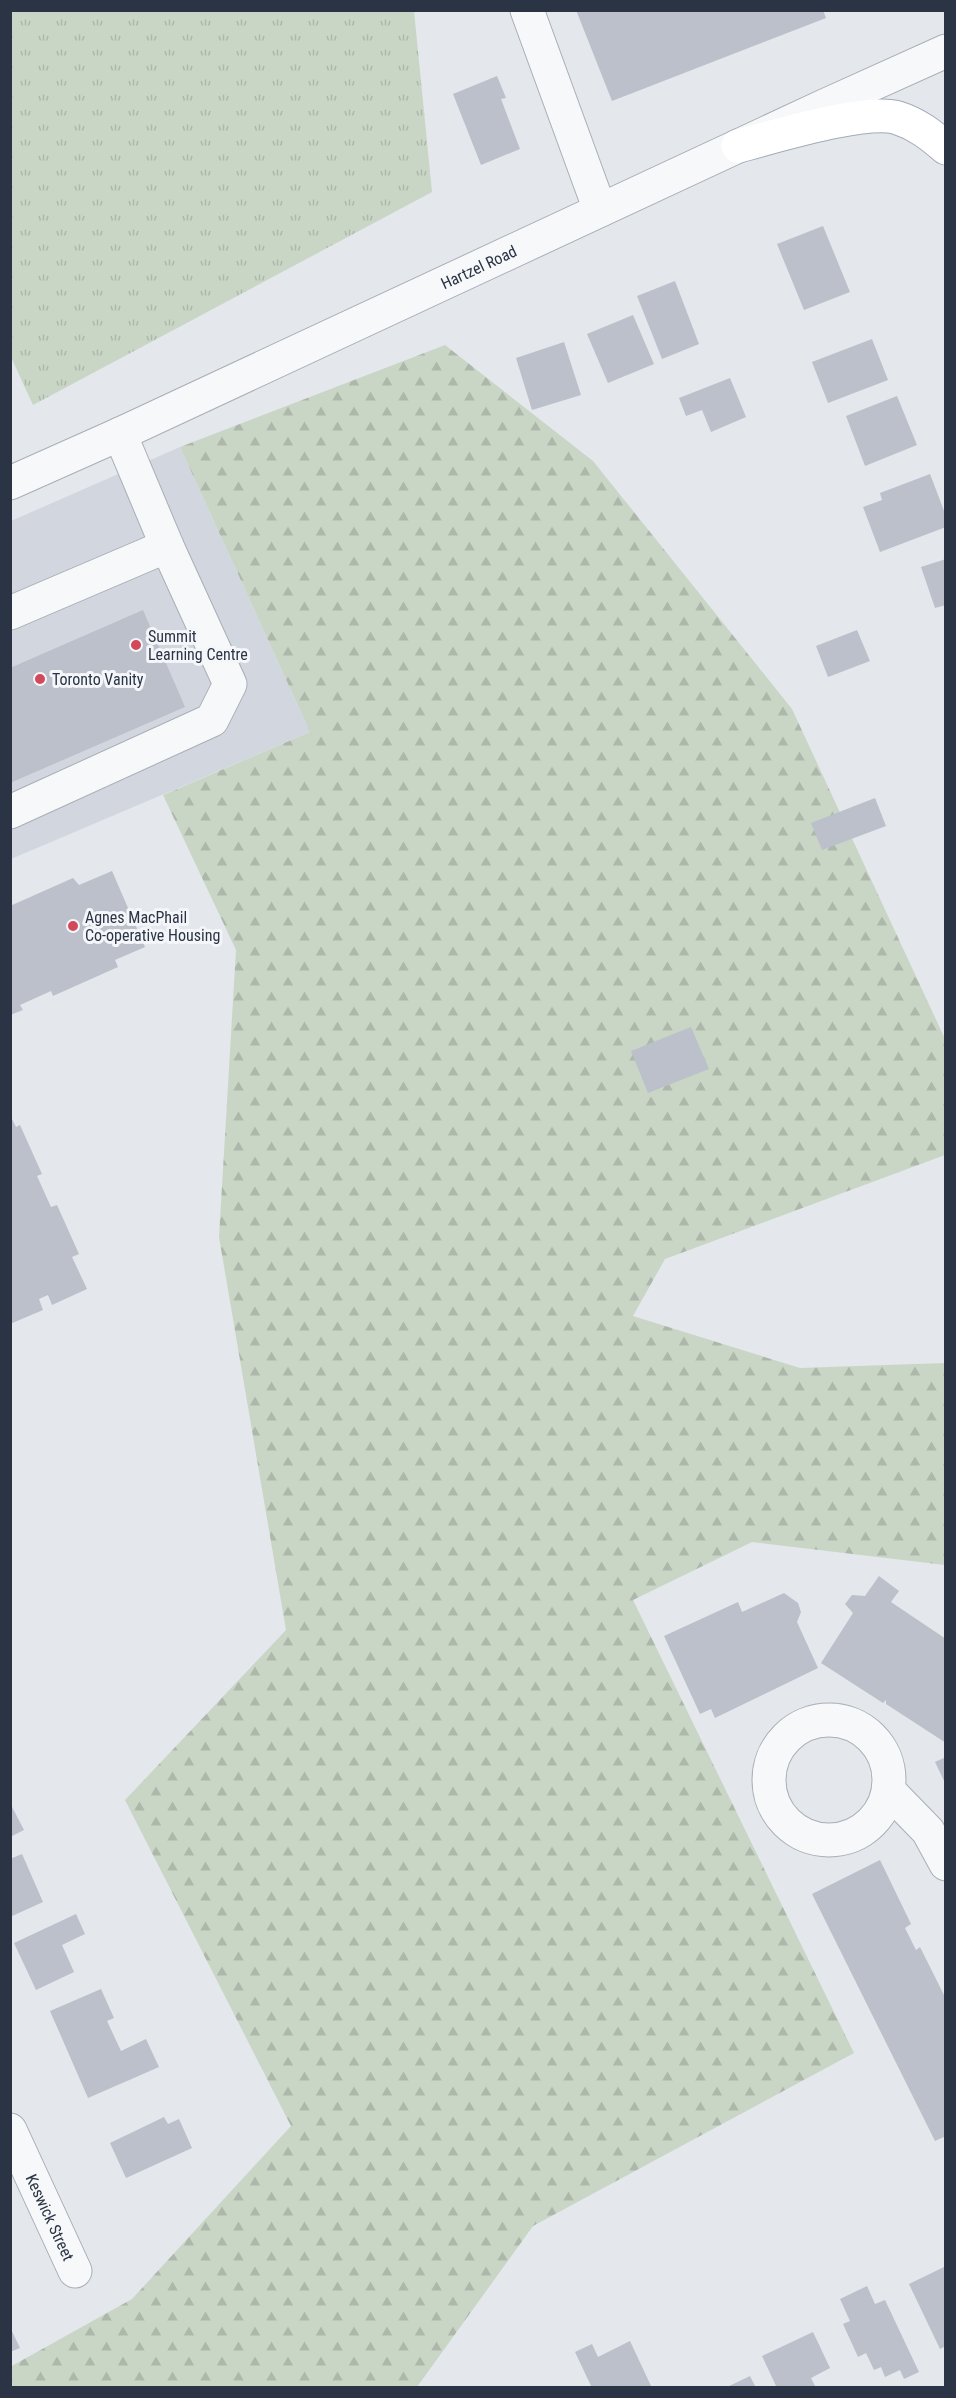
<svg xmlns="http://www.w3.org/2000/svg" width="956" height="2398" viewBox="0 0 956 2398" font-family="'Roboto Condensed',sans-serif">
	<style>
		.built { fill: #d2d6de }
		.grass { fill: url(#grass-tufts) }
		.forest { fill: url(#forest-firs) }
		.building { fill: #bbc0ca }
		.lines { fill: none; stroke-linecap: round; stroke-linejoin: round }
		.minor-casing { stroke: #a9aeb7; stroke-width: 35 }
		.major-casing { stroke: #a3abb8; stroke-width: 35 }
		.minor { stroke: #f7f8fa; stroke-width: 33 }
		.major { stroke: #fff; stroke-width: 33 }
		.poi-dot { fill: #d1495b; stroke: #f4f6f9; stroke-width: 2 }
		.labels { text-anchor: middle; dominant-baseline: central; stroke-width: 6; stroke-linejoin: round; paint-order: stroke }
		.street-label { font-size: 16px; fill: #2b3445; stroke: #f4f6f9 }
		.poi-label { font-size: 16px; fill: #2b3445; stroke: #f4f6f9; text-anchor: start }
	</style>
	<defs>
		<pattern id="grass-tufts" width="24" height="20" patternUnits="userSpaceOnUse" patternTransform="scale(1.5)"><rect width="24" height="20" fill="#c9d6c5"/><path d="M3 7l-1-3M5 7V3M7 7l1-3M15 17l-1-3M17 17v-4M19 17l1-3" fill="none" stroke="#adb8ab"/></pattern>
		<pattern id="forest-firs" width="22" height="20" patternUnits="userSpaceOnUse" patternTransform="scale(1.5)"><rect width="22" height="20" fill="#c9d6c5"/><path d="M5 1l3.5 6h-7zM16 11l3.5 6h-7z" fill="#adb8ab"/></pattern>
	</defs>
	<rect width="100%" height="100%" fill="#e4e7ec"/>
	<!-- built -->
	<path class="built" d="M180,447L310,732L11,859V521Z"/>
	<!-- grass -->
	<path class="grass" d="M10,11H414L432,192L33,405L11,357Z"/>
	<!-- forest -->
	<path class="forest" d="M445,345L593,461L792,709L945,1039V1155L665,1259L633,1316L800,1368L945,1363V1565L752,1542L633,1600L854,2053L533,2226L417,2387H11L10,2367L132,2299L291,2126L125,1800L286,1630L219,1237L236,950L163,795L310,732L180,447Z"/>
	<!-- building -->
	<g class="building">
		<path d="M576,10H823L826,18L612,101Z"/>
		<path d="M497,76L506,98L501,99L520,149L481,165L453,94Z"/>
		<path d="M823,226L850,292L804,310L777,244Z"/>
		<path d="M675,281L699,344L662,359L637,296Z"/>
		<path d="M633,315L654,364L608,383L587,334Z"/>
		<path d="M872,339L888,380L828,403L812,362Z"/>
		<path d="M564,342L581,395L532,410L516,358Z"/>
		<path d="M730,378L746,417L711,432L702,410L686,416L679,398Z"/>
		<path d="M897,396L917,445L865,466L846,416Z"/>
		<path d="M930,474L946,516V527L880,552L863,507L882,500L880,493Z"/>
		<path d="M946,559V605L935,608L921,567Z"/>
		<path d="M143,610L185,707L10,783V668Z"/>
		<path d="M857,630L870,661L828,677L816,646Z"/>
		<path d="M875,798L886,826L822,850L811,823Z"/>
		<path d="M112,871L145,947L115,960L118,967L53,996L51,991L20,1005L23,1010L10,1015V906L73,878L79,885Z"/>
		<path d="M691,1027L709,1069L648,1093L631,1051Z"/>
		<path d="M10,1115L16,1127L20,1125L42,1174L37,1176L51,1207L57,1205L79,1254L72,1257L87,1289L52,1305L48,1295L39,1299L43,1310L10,1324Z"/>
		<path d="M879,1576L899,1591L891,1602L946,1639V1743L886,1704V1700L883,1703L821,1663L853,1613L845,1604L852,1595L865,1596Z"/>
		<path d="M784,1593L798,1603L801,1612L797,1622L818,1668L715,1718L711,1709L700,1714L664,1636L738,1602L742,1612Z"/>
		<path d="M946,1757V1785L935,1762Z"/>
		<path d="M10,1803L24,1830L10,1837Z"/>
		<path d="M22,1854L43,1902L10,1917V1859Z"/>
		<path d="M880,1860L911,1924L905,1928L916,1950L920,1947L946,1999V2136L935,2141L812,1894Z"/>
		<path d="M76,1914L85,1934L62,1945L74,1972L36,1990L14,1943Z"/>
		<path d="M101,1989L114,2018L107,2021L121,2051L146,2039L159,2067L88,2098L50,2011Z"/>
		<path d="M164,2117L168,2124L179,2119L192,2148L126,2178L110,2143Z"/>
		<path d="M946,2266V2346L940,2349L909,2284Z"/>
		<path d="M867,2286L875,2304L885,2300L919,2372L904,2379L900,2370L885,2377L881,2367L874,2370L866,2353L858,2357L843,2324L850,2321L840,2299Z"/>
		<path d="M10,2327L20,2348L10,2352Z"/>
		<path d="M813,2332L830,2368L811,2378L816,2388H777L762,2356Z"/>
		<path d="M630,2341L652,2388H592L575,2352L592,2344L598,2357Z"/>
		<path d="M750,2376L756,2388H725Z"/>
	</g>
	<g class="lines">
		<defs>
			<g id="minor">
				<path d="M527,10L600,210"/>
				<path d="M120,434L167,546"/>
				<path id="s1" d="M10,483L120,434L824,106L946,51"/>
				<path d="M10,613L167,546L230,684L212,720L10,812"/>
				<circle cx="829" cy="1780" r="60"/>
				<path d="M889,1791L928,1831L946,1864"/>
				<path id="s2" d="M10,2130L75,2271"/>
			</g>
			<path id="major" d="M738,146C774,137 866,108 898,118C917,124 931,135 946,148"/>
		</defs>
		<!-- minor casing -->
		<use href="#minor" class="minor-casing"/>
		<!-- major casing -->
		<use href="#major" class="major-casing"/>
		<!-- minor -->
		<use href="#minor" class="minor"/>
		<!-- major -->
		<use href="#major" class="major"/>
	</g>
	<!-- markers -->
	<g class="poi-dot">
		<circle cx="136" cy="645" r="6"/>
		<circle cx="40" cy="679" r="6"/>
		<circle cx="73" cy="926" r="6"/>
	</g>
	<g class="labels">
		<!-- street labels -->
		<g class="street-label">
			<text stroke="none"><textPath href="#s1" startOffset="516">Hartzel Road</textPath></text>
			<text stroke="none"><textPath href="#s2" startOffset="96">Keswick Street</textPath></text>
		</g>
		<!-- poi labels -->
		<g class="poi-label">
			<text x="148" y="636">Summit<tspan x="148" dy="18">Learning Centre</tspan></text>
			<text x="52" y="679">Toronto Vanity</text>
			<text x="85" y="917">Agnes MacPhail<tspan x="85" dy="18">Co-operative Housing</tspan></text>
		</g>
	</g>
	<!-- border -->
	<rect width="956" height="2398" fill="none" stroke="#2b3445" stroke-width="24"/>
</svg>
